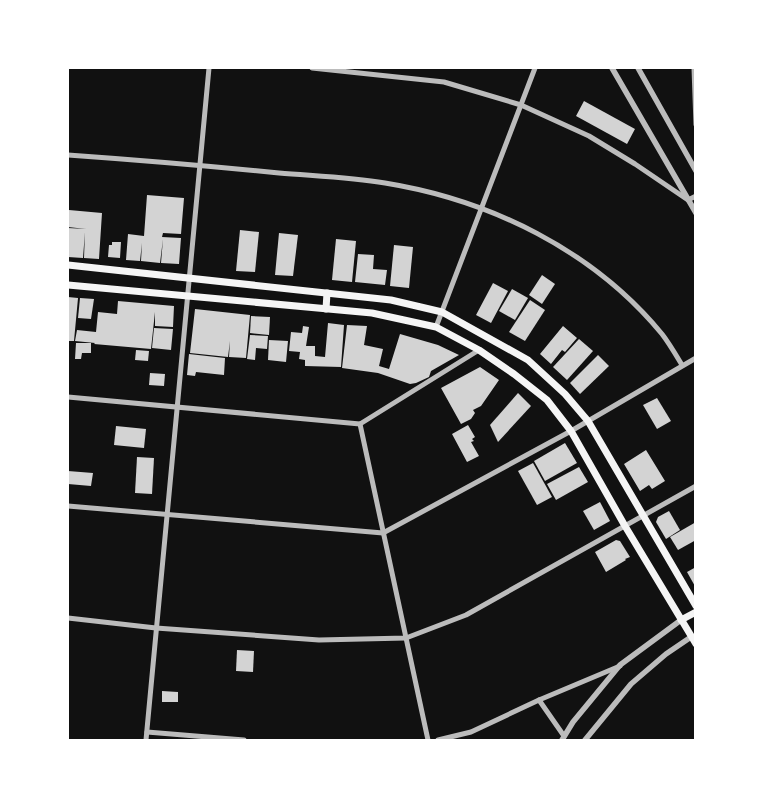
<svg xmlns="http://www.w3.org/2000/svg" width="763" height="808" viewBox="0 0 763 808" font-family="Helvetica,sans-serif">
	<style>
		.building { fill: #d3d3d3 }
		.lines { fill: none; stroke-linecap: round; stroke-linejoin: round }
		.minor { stroke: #bcbcbc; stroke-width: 5 }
		.tertiary { stroke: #bcbcbc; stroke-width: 5.5 }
		.secondary { stroke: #f5f5f5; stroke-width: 7 }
	</style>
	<rect width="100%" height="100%" fill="#111"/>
	<!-- building -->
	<g class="building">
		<path d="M584,101L635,129L627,144L576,116Z"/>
		<path d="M147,195L184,198L181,234L163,233L162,237L181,238L179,264L161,263L163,239L160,263L141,261L142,243L140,261L126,260L128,234L144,236Z"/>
		<path d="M69,210L102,213L99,259L84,258L85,232L83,258L68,257V228L86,229L68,227Z"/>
		<path d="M240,230L259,232L255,272L236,271Z"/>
		<path d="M279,233L298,235L293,276L275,275Z"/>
		<path d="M336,239L356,241L352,282L332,280Z"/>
		<path d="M112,242H121L120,258L108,257L109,245H112Z"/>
		<path d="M394,245L413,247L409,288L390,286Z"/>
		<path d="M358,254L374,255L373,269L387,270L385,285L355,282Z"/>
		<path d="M542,275L555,284L542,304L529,295Z"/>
		<path d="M493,283L508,291L491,323L476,315Z"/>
		<path d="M512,289L528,298L515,320L499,311Z"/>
		<path d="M68,297L78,298L74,341H68Z"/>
		<path d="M80,298L94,299L91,319L78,318Z"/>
		<path d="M530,300L545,310L525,341L509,332Z"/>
		<path d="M118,301L174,306L173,327L155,326V312L151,349L94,344L95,343L75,341L77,330L96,332L98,312L117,314Z"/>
		<path d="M195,309L250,315L246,358L229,357L230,341L228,357L190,353Z"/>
		<path d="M251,316L270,317L269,335L250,333Z"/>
		<path d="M328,323L344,325L341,367L305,366V360L299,359L300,352L289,351L291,332L302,333L303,326L309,327L306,346H315V356L325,357Z"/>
		<path d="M347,325L367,326L364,345L383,349L379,366L389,369L400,334L438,345L459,355L431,371L429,377L416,383L410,384L378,373L342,368Z"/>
		<path d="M563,326L577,338L565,352L562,350L551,364L540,354Z"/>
		<path d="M154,328L173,329L171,350L152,348Z"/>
		<path d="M250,335L268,336L267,349L256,348L255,360L247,359Z"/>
		<path d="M579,339L593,351L567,380L553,367Z"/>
		<path d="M269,340L288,341L286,362L268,360Z"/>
		<path d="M76,343H91V353H82L81,359H75Z"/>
		<path d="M136,350L149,351L148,361L135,360Z"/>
		<path d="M189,354L225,358L224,375L196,372L195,376L187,375Z"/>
		<path d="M598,355L609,366L580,394L570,383Z"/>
		<path d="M480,367L499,380L481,406L473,410L475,413L471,419L461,424L441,388Z"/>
		<path d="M150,373L165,374L164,386L149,385Z"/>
		<path d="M518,393L531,406L498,442L490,425Z"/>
		<path d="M657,398L671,421L657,429L643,405Z"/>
		<path d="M468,425L475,437L472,439L474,441L471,442L479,456L467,462L452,434Z"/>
		<path d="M116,426L146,429L144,448L114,445Z"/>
		<path d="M565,443L577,463L545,481L534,461Z"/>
		<path d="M646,450L665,481L652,489L649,485L640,491L624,464Z"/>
		<path d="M137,457L154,458L152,494L135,493Z"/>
		<path d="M533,463L552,497L537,505L518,471Z"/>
		<path d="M579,467L588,482L556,500L547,484Z"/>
		<path d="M68,471L93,473L91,486L68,484Z"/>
		<path d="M600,502L610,521L594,530L583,511Z"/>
		<path d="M669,511L680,530L666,539L656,522L658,517Z"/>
		<path d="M696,522V540L678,550L670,537Z"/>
		<path d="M616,540L620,541L630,557L625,559L626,560L606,572L595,552Z"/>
		<path d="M696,567V588L687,572Z"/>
		<path d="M237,650L254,651L253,672L236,671Z"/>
		<path d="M162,691L178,692V702H162Z"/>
	</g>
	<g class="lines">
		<!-- minor -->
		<g class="minor">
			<path d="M312,68L444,82L521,105L589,136L635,164L688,200L696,196"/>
			<path d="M694,68L696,125"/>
			<path d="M68,155C138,160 209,166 279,173C314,176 350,177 385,183C490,200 593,250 662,334C669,343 676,355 682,365"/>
			<path d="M436,327L535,68"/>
			<path d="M68,397L360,424L479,350"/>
			<path d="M360,424L428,740"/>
			<path d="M68,506L383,533L571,431L696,358"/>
			<path d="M68,618L156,628L319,640L406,638L466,615L696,486"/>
			<path d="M539,700L564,736"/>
			<path d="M147,732L244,740"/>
			<path d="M146,740L209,68"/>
			<path d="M438,740L471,732L539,700L620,666"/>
		</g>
		<!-- tertiary -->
		<g class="tertiary">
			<path d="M612,68L696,213"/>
			<path d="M638,68L696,171"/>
			<path d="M562,740L573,722L620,665L681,620"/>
			<path d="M585,740L631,684L666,654L691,637"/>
		</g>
		<!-- secondary -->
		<g class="secondary">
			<path d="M68,265L391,300L442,312L528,360L565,394L588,421L696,606"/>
			<path d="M68,285L372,313L436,327L479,350L514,374L547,400L571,431L625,526L696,644"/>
			<path d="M326,309L327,293"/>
			<path d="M681,620L696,612"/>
		</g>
	</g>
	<!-- border -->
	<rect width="763" height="808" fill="none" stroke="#ffffff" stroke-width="138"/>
</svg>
